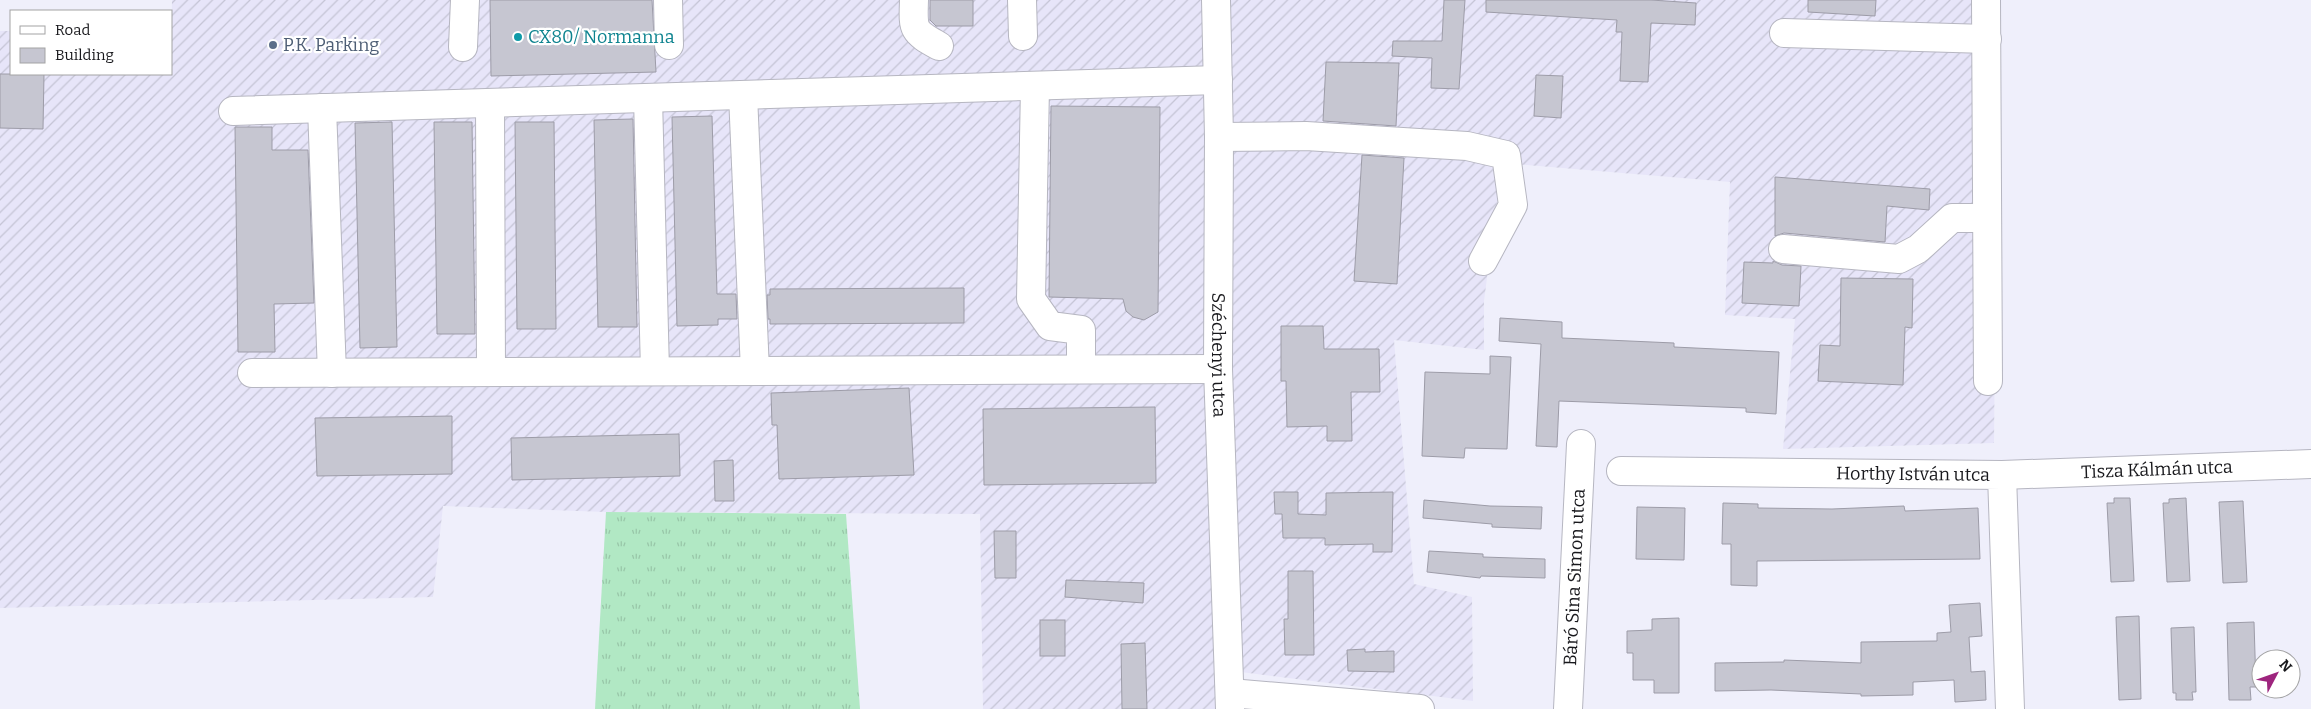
<svg xmlns="http://www.w3.org/2000/svg" width="2311" height="709" viewBox="0 0 2311 709" font-family="Bitter,serif">
<style>
.industrial{fill:url(#industrial-furrows)}
.grass{fill:url(#grass-tufts)}
.building{fill:#c6c6d1;stroke:#9d9ca8}
.lines{fill:none;stroke-linecap:round;stroke-linejoin:round}
.minor-casing{stroke:#b6b6c1;stroke-width:30}
.minor{stroke:#fff;stroke-width:28}
.culture-dot{fill:#0f9aa8;stroke:#fff;stroke-width:2}
.service-dot{fill:#5c6f8a;stroke:#fff;stroke-width:2}
.labels{text-anchor:middle;dominant-baseline:central;stroke-width:4.5;stroke-linejoin:round;paint-order:stroke}
.culture-label{font-size:18px;fill:#0d838f;stroke:#fff;text-anchor:start}
.service-label{font-size:18px;fill:#4e5e75;stroke:#fff;text-anchor:start}
.street-label{font-size:18px;fill:#18181c;stroke:#fff}
</style>
<defs>
<pattern id="industrial-furrows" width="10" height="10" patternUnits="userSpaceOnUse" patternTransform="scale(1.25)"><rect width="10" height="10" fill="#e7e5f9"/><path d="M-1 1l2-2M0 10L10 0M9 11l2-2" fill="none" stroke="#c5c4d5"/></pattern>
<pattern id="grass-tufts" width="24" height="20" patternUnits="userSpaceOnUse" patternTransform="scale(1.25)"><rect width="24" height="20" fill="#b1e8c4"/><path d="M3 7l-1-3M5 7V3M7 7l1-3M15 17l-1-3M17 17v-4M19 17l1-3" fill="none" stroke="#98c6a8"/></pattern>
</defs>
<rect width="100%" height="100%" fill="#efeffb"/>
<path class="industrial" d="M172,0H1998L1994,443L1783,449L1795,319L1725,315L1730,182L1502,163L1484,301V350L1394,340L1414,584L1472,597L1473,701L1241,672V709H983L980,514L606,512L443,506L433,597L0,608V31H11V74H171Z"/>
<path class="grass" d="M606,512L846,514L860,709H595Z"/>
<g class="building">
<path d="M490,0H652L656,72L491,76Z"/>
<path d="M930,0H973V26H936L930,20Z"/>
<path d="M1444,0H1465L1459,89L1431,88L1432,58L1392,56L1393,41H1442Z"/>
<path d="M1486,0H1651L1696,3L1695,25L1651,23L1648,82L1620,81L1622,32H1616L1617,20L1486,12Z"/>
<path d="M1808,0H1876L1875,16L1808,12Z"/>
<path d="M1326,62L1399,63L1396,126L1323,121Z"/>
<path d="M0,74H44L43,129L0,128Z"/>
<path d="M1536,75L1563,76L1561,118L1534,116Z"/>
<path d="M1051,106L1160,107L1158,312L1144,320L1133,317L1126,311L1123,299L1049,297Z"/>
<path d="M712,116L717,294H736L737,319H718V325L677,326L672,117Z"/>
<path d="M633,119L637,327H598L594,120Z"/>
<path d="M392,122L397,347L360,348L355,123Z"/>
<path d="M434,122H472L475,334H437Z"/>
<path d="M515,122H554L556,329H517Z"/>
<path d="M235,127H272V150H308L314,303L274,304L275,352H238Z"/>
<path d="M1362,155L1404,158L1397,284L1354,281Z"/>
<path d="M1775,177L1930,189L1929,210L1887,206L1885,242L1784,233L1775,236Z"/>
<path d="M1773,261L1782,265L1801,266L1799,306L1742,303L1744,262L1773,263Z"/>
<path d="M1841,278L1913,279L1912,328L1905,327L1903,385L1818,381L1820,345L1840,346Z"/>
<path d="M964,288V323L770,324V319H768L767,295H770V289Z"/>
<path d="M1500,318L1562,322V338L1674,343V347L1779,352L1776,414L1746,412V408L1559,401L1557,447L1536,446L1541,344L1499,341Z"/>
<path d="M1281,326H1323L1324,349H1379L1380,392H1351L1352,441H1327V426L1287,427L1286,381H1281Z"/>
<path d="M1490,356L1511,357L1507,449L1465,448L1464,458L1422,456L1425,372L1490,374Z"/>
<path d="M909,388L914,475L779,479L777,425H772L771,393Z"/>
<path d="M1155,407L1156,483L984,485L983,409Z"/>
<path d="M452,416V474L317,476L315,418Z"/>
<path d="M679,434L680,476L512,480L511,438Z"/>
<path d="M733,460L734,501H715L714,461Z"/>
<path d="M1274,492H1298V514L1326,515V493L1393,492L1392,552H1373V544L1325,545V538H1283L1282,514H1275Z"/>
<path d="M2114,498H2130L2134,581L2111,582L2107,503H2114Z"/>
<path d="M2186,498L2190,581L2167,582L2163,503H2169V499Z"/>
<path d="M1424,500L1490,506L1542,507L1541,529L1492,527V524L1423,518Z"/>
<path d="M2243,501L2247,582L2223,583L2219,502Z"/>
<path d="M1723,503L1758,504V508L1832,509L1904,506L1905,511L1978,508L1980,559L1757,561V586L1731,585V544H1722Z"/>
<path d="M1637,507L1685,508L1684,560L1636,559Z"/>
<path d="M994,531H1016V578H995Z"/>
<path d="M1429,551L1483,554V557L1545,559V578L1481,576L1480,578L1427,572Z"/>
<path d="M1288,571H1313L1314,655H1285L1284,619H1288Z"/>
<path d="M1066,580L1144,583L1143,603L1065,597Z"/>
<path d="M1980,603L1982,636L1969,637L1971,672L1985,671L1986,700L1955,702L1954,680L1913,682V695L1861,696V694L1771,690L1715,691V663L1784,662V660L1861,663V642L1937,641V633L1951,632L1949,605Z"/>
<path d="M2139,616L2141,699L2119,700L2116,617Z"/>
<path d="M1679,618V693H1654V680H1633V653H1627V631L1652,630V619Z"/>
<rect x="1040" y="620" width="25" height="36"/>
<path d="M2254,622L2256,687H2250L2251,700H2229L2227,623Z"/>
<path d="M2194,627L2196,692H2192L2193,700H2176V693H2173L2171,628Z"/>
<path d="M1145,643L1147,709H1122L1121,644Z"/>
<path d="M1365,649V652L1394,651V672L1348,671L1347,650Z"/>
</g>
<g class="lines">
<g class="minor-casing">
<g id="minor">
<path d="M668,0L669,45"/>
<path d="M914,0C913,30 912,31 939,46"/>
<path d="M1022,0L1023,36"/>
<path id="s1" d="M1216,0L1219,137L1218,369L1230,709"/>
<path d="M1986,0L1988,381"/>
<path d="M1784,33L1987,39"/>
<path d="M463,47L465,0"/>
<path d="M1035,86L1031,299L1050,326L1081,330V369"/>
<path d="M743,95L755,371"/>
<path d="M648,98L655,371"/>
<path d="M490,103L491,372"/>
<path d="M322,108L332,373"/>
<path d="M233,111L1218,80"/>
<path d="M1219,137L1306,136L1467,146L1506,155L1513,205L1483,261"/>
<path d="M1783,249L1899,259L1918,249L1952,218H1987"/>
<path d="M252,373L1218,369"/>
<path id="s2" d="M1621,471L2002,475L2010,709"/>
<path id="s3" d="M2002,475L2311,464"/>
<path d="M1230,693L1420,709"/>
<path id="s4" d="M1568,709L1581,444"/>
</g>
</g>
<use href="#minor" class="minor"/>
</g>
<circle class="culture-dot" cx="518" cy="37" r="5"/>
<circle class="service-dot" cx="273" cy="45" r="5"/>
<g class="labels">
<g class="culture-label">
<text x="528" y="37">CX80/ Normanna</text>
</g>
<g class="service-label">
<text x="283" y="45">P.K. Parking</text>
</g>
<g class="street-label">
<text stroke="none"><textPath href="#s1" startOffset="355">Széchenyi utca</textPath></text>
<text stroke="none"><textPath href="#s3" startOffset="155">Tisza Kálmán utca</textPath></text>
<text stroke="none"><textPath href="#s2" startOffset="292">Horthy István utca</textPath></text>
<text stroke="none"><textPath href="#s4" startOffset="132">Báró Sina Simon utca</textPath></text>
</g>
</g>
<rect x="10" y="10" width="162" height="65" fill="#ffffff" stroke="#a3a3a4"/>
<rect x="20" y="26" width="25" height="8" fill="#ffffff" stroke="#a3a3a4"/>
<text x="55" y="35" font-size="15" fill="#18181c">Road</text>
<rect x="20" y="48" width="25" height="15" fill="#c6c6d1" stroke="#a3a3a4"/>
<text x="55" y="60" font-size="15" fill="#18181c">Building</text>
<g transform="translate(2276 674) rotate(49)"><circle r="24" fill="#ffffff" stroke="#a3a3a4"/>
<path d="M0-4L9 19L0 12L-9 19Z" fill="#9e257e"/>
<text y="-8" font-size="14" font-weight="bold" text-anchor="middle" fill="#18181c">N</text>
</g>
</svg>
